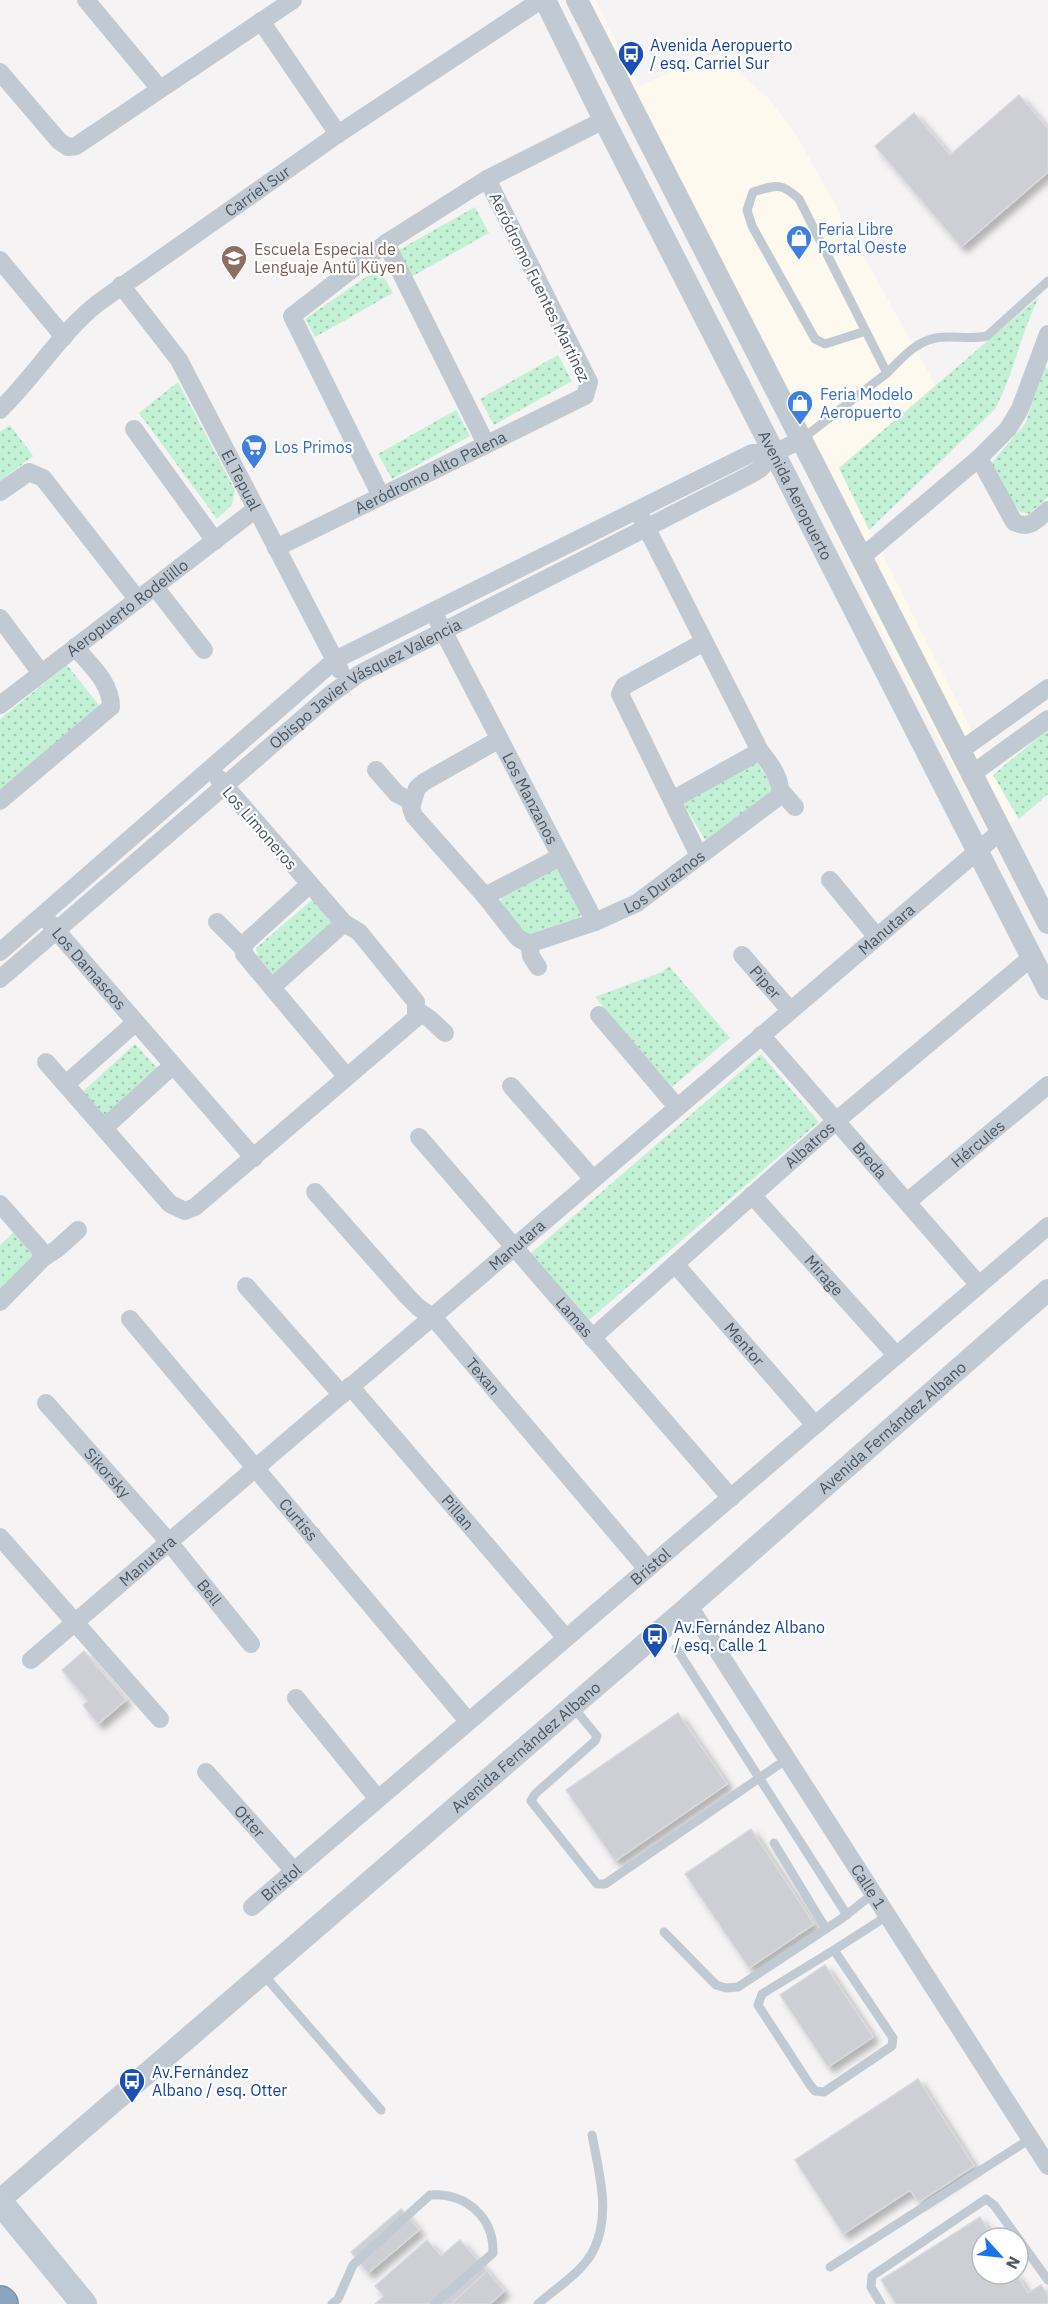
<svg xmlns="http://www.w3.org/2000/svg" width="1048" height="2304" viewBox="0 0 1048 2304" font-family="'IBM Plex Sans',sans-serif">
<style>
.commercial{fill:#fdf9ef}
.grass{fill:url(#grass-dots)}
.building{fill:#cdcfd5;stroke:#d7d9de;stroke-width:1.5;filter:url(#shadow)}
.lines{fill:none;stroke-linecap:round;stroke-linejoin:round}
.motorway-casing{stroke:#7690ad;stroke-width:36}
.service{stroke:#c1cad2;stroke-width:9}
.minor{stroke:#c1cad2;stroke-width:18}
.tertiary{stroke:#c1cad2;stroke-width:22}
.secondary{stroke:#c1cbd6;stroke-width:26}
.motorway{stroke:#8ba5c1;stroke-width:33}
.labels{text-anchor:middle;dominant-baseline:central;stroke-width:4.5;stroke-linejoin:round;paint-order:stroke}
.transit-label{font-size:16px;fill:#164399;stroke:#fff;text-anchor:start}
.street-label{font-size:16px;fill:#4a5661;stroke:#fff}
.shop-label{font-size:16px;fill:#366cbe;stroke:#fff;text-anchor:start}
.education-label{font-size:16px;fill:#785e54;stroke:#fff;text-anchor:start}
</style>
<defs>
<pattern id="grass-dots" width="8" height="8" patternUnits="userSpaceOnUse" patternTransform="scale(1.5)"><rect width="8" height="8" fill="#c3f1d5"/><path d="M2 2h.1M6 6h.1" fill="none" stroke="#a0c6b0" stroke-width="1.8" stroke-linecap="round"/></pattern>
<filter id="shadow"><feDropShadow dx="5.5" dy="5.5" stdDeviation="3" flood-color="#0004"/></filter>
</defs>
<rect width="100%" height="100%" fill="#f5f3f3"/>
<path class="commercial" d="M566,0H595L639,86L717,53L769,99L797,136L936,386L839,468L1016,819L991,837L888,644L763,385Z"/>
<g class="grass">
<path d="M475,207L489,233L411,277L397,251Z"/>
<path d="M379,268L393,293L315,337L305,319Z"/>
<path d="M1039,297C1021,333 1014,373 995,409L869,530L839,468Z"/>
<path d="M558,355L572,381L494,425L480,399Z"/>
<path d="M1045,366L1048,370V497L1029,514L1020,512L987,468L1025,424Z"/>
<path d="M178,382L235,490L232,505L217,519L139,413Z"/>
<path d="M456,410L470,436L392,479L378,454Z"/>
<path d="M10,425L33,456L0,481V432Z"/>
<path d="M67,665L102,709L0,792V719Z"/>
<path d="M1048,729V794L1019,819L993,775Z"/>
<path d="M756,761L770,781V793L706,841L681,800Z"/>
<path d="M550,868L566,872L583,911L577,923C529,940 532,948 501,905L502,892Z"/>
<path d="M313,899L333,922L274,975L258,957L256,948Z"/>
<path d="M669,966L730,1038L672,1087L595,997L662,972Z"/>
<path d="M135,1044L158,1069L103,1121L80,1094Z"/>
<path d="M761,1054L819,1122L588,1321L530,1254Z"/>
<path d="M15,1231L38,1256L0,1291V1245Z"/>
</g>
<g class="building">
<path d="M1019,95L1048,129V172L961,247L875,146L914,113L950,155Z"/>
<path d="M84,1651L126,1700L98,1724L83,1705L88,1701L62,1670Z"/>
<path d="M678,1713L727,1784L615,1861L566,1790Z"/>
<path d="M751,1829L814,1924L749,1968L685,1874Z"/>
<path d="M825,1965L873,2037L828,2067L780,1995Z"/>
<path d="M918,2079L974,2166L919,2202L910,2190L843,2234L795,2160Z"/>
<path d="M401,2209L419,2230L368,2273L351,2252Z"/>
<path d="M980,2217L993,2238H982V2274H1016L1028,2293L1041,2285L1048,2295V2304H896L881,2280Z"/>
<path d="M427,2240L441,2256L460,2240L487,2271L451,2304H375L384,2296L375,2286Z"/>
<path d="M487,2271L504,2291L490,2304H451Z"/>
</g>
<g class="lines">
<g class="motorway-casing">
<path id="motorway" d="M0,2303L1,2304"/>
</g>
<g class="service">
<path d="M887,373C900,360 916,341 936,338C953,335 970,340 987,336L1048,281"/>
<path d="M802,439L887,373L799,199C781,182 776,185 753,192L747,210L752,226L815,339L825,344L866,331"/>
<path d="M676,1648L847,1915"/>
<path d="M573,1707L597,1736L595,1741L535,1794L531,1801L597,1884H605L787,1759"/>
<path d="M774,1843L826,1929"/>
<path d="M664,1932L716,1985L726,1988L738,1987L841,1919L873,1894"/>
<path d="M834,1950L762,1994L758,2005L810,2085L815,2091L824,2092L892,2046L893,2038L834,1950L887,1916"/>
<path d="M262,1973L381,2110"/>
<path d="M830,2267L1030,2139"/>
<path d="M332,2304L338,2299L353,2265L430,2195C466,2193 494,2217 493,2253L435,2304"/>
<path d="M538,2304C556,2288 584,2271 594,2249C611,2214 599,2172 592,2135"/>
<path d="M881,2304L871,2287L872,2276L986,2199L994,2205L1048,2280"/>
</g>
<g class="minor">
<path d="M86,0L160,89"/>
<path d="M261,21L338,134"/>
<path d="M0,72L59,141L68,147L76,146L293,0"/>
<path d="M386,243L486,444"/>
<path d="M0,260L64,337"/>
<path id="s1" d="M121,285L179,360L340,670"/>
<path id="s2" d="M0,410C35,376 61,332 98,303L338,134L541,0"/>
<path d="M134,429L215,541"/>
<path d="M979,458L1014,522C1030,530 1036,520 1048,510"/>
<path d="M0,492L29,472L43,478L138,600"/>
<path d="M381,496L292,316L386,243L487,179L604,120"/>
<path id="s3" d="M276,548L585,396L589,382L487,179"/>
<path d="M862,557L979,458L1008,429L1020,409L1048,334"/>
<path d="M155,587L204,650"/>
<path d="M0,618L41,673"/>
<path id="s4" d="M438,621L595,922"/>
<path id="s5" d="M0,705L256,509"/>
<path d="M498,740L424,782L417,788L411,808L414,816L485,896L518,938L529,944"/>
<path d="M960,751L1048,688"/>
<path d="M376,770L397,794L411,801"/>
<path d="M972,774L1048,719"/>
<path d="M781,791L795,807"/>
<path d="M672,800L760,751"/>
<path d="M0,801L111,707C111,682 90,665 75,647"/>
<path d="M699,856L620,694L624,686L704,642"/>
<path d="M830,880L877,937"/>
<path d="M310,884L244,944V954L346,1076"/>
<path d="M485,896L560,857"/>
<path id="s6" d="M48,921L254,1158"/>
<path d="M217,922L243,948"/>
<path id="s7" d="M529,944L595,922L637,903L778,797C785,782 769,762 760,751L641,517"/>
<path d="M529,944L531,956L538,967"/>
<path d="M0,952L335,660L752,453H774"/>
<path id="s8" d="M742,955L790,1010"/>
<path id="s9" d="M0,979L331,694L359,674L750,475L760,469L774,453L801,440"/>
<path d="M272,987L344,923"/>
<path d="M418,1011L430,1019L445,1033"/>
<path d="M599,1015L677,1107"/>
<path id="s10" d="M761,1035L979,1285"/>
<path d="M46,1062L170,1204L185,1211L195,1207L416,1018V1002L359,932L344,923L218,778"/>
<path d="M66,1084L135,1023"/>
<path d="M511,1086L593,1179"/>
<path d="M104,1128L172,1066"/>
<path id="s11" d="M419,1137L731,1498"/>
<path id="s12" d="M315,1192L407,1296L419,1308L433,1317L647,1569"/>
<path id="s13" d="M752,1195L896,1355"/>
<path id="s14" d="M907,1202L1048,1085"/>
<path d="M0,1204L39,1248L43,1258L0,1302"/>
<path d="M43,1258L57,1249L78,1230"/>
<path id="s15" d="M675,1264L815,1425"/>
<path d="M246,1286L342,1395"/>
<path id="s16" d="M130,1319L468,1721"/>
<path id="s17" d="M592,1338L836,1121L1032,957"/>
<path id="s18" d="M350,1386L566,1638"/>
<path id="s19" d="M46,1403L169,1542L251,1644"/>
<path d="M0,1537L160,1719"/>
<path id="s20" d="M689,1606L1048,2166"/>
<path id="s21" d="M31,1660L1001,831"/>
<path d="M296,1698L378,1799"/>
<path id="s22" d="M206,1772L294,1871"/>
<path id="s23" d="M252,1907L1048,1226"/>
</g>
<g class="tertiary">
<path id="s24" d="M545,0L604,120L1048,989"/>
<path d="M577,0L1048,923"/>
<path id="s25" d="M0,2200L689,1606L1048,1290"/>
</g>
<path class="secondary" d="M0,2202L84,2304"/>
<use href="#motorway" class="motorway"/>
</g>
<defs>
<g id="bus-pin" transform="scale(1.35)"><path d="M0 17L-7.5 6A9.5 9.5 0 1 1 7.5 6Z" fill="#1a4fb4" stroke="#fff"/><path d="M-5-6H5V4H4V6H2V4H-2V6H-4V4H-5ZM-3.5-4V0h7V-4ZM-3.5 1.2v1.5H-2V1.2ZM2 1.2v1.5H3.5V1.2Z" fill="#fff"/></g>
<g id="shop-pin" transform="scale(1.35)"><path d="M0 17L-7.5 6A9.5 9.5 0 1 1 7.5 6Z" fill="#3f7fe0" stroke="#fff"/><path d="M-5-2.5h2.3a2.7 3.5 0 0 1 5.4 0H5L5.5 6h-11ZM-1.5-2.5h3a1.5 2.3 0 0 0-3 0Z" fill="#fff"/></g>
<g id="school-pin" transform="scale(1.35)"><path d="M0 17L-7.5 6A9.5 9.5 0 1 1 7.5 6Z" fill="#8d6e63" stroke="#fff"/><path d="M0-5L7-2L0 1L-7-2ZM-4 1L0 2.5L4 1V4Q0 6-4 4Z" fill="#fff"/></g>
<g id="supermarket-pin" transform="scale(1.35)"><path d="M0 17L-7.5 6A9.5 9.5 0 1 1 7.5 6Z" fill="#3f7fe0" stroke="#fff"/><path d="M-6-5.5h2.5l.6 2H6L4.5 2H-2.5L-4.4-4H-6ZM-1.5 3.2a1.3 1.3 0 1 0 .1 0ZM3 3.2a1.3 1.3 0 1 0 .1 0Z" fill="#fff"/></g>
</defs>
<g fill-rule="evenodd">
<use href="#bus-pin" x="631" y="54"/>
<use href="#shop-pin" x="799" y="238"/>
<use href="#school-pin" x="234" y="258"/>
<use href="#shop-pin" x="800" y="403"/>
<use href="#supermarket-pin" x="254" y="447"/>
<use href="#bus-pin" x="655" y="1636"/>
<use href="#bus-pin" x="132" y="2081"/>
</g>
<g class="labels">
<g class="transit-label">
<text x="650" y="45">Avenida Aeropuerto<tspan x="650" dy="18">/ esq. Carriel Sur</tspan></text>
<text x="674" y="1627">Av.Fernández Albano<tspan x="674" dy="18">/ esq. Calle 1</tspan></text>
<text x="152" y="2072">Av.Fernández<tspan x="152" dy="18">Albano / esq. Otter</tspan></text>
</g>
<g class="street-label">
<text stroke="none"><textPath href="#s2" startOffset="340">Carriel Sur</textPath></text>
<text transform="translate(540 287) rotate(64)">Aeródromo Fuentes Martínez</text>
<text stroke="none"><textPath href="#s3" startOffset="172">Aeródromo Alto Palena</textPath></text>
<text stroke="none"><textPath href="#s1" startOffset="230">El Tepual</textPath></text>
<text stroke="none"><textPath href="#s24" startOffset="555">Avenida Aeropuerto</textPath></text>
<text stroke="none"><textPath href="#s5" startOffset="160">Aeropuerto Rodelillo</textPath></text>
<text stroke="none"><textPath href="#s9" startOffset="471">Obispo Javier Vásquez Valencia</textPath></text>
<text stroke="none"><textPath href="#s4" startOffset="200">Los Manzanos</textPath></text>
<text transform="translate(260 828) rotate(49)">Los Limoneros</text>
<text stroke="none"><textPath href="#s7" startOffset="150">Los Duraznos</textPath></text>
<text stroke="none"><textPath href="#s21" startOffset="1125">Manutara</textPath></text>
<text stroke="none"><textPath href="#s6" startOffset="63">Los Damascos</textPath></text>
<text stroke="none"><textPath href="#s8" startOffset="36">Piper</textPath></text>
<text stroke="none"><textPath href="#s14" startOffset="92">Hércules</textPath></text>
<text stroke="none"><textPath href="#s17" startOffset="291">Albatros</textPath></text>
<text stroke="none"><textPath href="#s10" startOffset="166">Breda</textPath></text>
<text stroke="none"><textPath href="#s21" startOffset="639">Manutara</textPath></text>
<text stroke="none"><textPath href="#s13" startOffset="108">Mirage</textPath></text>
<text stroke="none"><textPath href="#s11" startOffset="238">Lamas</textPath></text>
<text stroke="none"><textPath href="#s15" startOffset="106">Mentor</textPath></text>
<text stroke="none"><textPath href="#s12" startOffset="250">Texan</textPath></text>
<text stroke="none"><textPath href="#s25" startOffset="1180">Avenida Fernández Albano</textPath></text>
<text stroke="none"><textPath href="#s19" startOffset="93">Sikorsky</textPath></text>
<text stroke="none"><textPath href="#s18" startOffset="166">Pillan</textPath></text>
<text stroke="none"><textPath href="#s16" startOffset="262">Curtiss</textPath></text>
<text stroke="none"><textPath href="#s21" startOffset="153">Manutara</textPath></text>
<text stroke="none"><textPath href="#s23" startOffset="524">Bristol</textPath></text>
<text stroke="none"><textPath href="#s19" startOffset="250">Bell</textPath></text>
<text stroke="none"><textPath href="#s25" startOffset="694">Avenida Fernández Albano</textPath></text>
<text stroke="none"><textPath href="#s22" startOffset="66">Otter</textPath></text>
<text stroke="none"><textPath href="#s23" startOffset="38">Bristol</textPath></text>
<text stroke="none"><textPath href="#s20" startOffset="333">Calle 1</textPath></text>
</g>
<g class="shop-label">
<text x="818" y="229">Feria Libre<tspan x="818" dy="18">Portal Oeste</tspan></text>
<text x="820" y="394">Feria Modelo<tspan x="820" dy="18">Aeropuerto</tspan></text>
<text x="274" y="447">Los Primos</text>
</g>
<g class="education-label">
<text x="254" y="249">Escuela Especial de<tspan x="254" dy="18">Lenguaje Antü Küyen</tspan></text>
</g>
</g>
<g transform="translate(1000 2256) rotate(117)"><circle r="28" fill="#ffffff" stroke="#b7bbc0" stroke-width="1.5"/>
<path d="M0-4.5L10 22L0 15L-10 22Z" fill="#1a73e8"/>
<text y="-9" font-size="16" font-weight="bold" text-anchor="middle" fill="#4a5661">N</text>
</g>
</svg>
